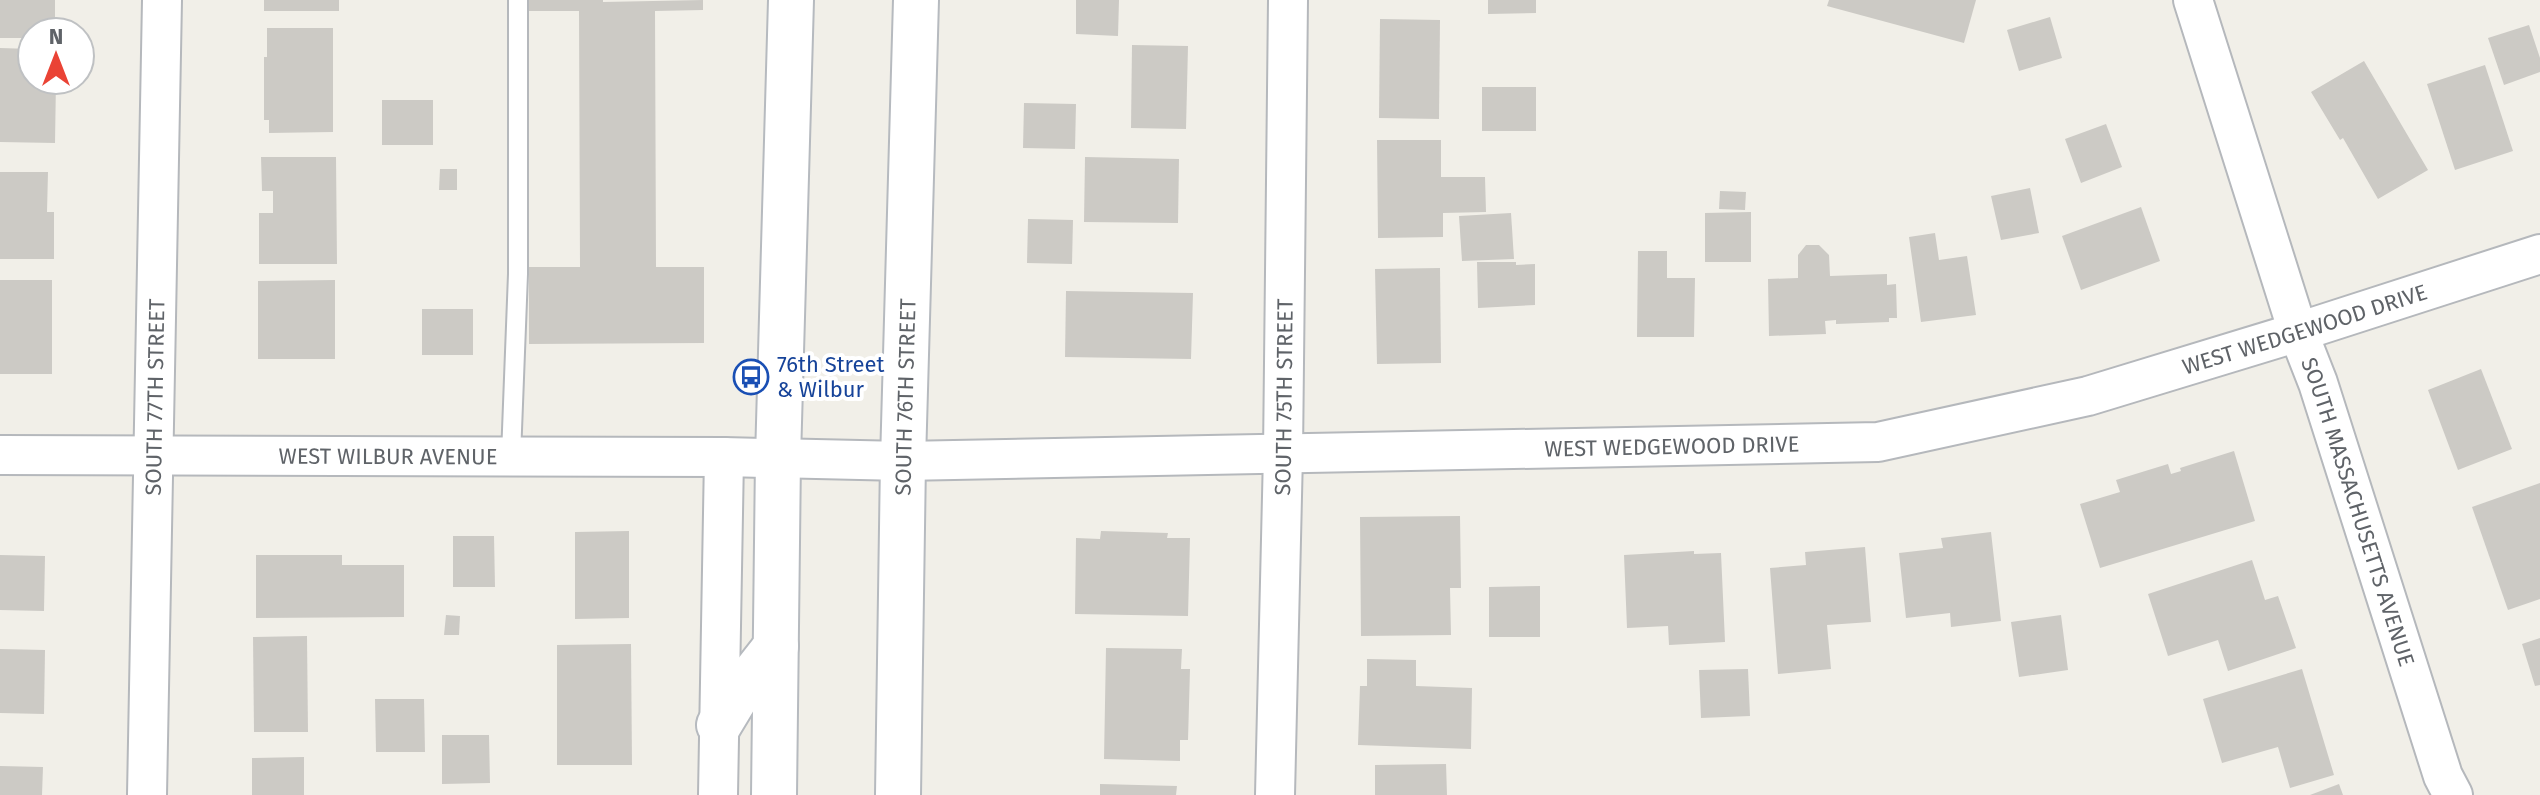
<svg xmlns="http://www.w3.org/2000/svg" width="2540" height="795" viewBox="0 0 2540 795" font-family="'Fira Sans',sans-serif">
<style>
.building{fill:#cccac5}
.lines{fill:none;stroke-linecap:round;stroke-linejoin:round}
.service-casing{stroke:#b5b8bc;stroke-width:22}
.minor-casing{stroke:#b5b8bc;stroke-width:42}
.secondary-casing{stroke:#b6babf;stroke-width:48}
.service{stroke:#fff;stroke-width:18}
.minor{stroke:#fff;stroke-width:38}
.secondary{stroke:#fff;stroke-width:44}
.labels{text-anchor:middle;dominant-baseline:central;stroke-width:8;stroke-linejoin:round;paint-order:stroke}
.street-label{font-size:22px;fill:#5f6368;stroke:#fff}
.transit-label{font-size:22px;fill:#164399;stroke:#fff;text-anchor:start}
</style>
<rect width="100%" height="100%" fill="#f1efe8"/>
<g class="building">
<path d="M0,0H55V32H32V38H0Z"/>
<rect x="264" y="0" width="75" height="11"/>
<path d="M528,0H603V2L703,0V10L655,11L656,267H704V343L529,344V267H580L579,11H528Z"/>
<path d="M1076,0H1119L1118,36L1076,34Z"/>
<path d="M1488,0H1536V13L1488,14Z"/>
<path d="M1829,0H1976L1964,43L1827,6Z"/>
<path d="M2050,17L2062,58L2019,71L2007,30Z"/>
<path d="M1380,19L1440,20L1439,119L1379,118Z"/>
<path d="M2529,25L2540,58V72L2504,85L2488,38Z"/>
<path d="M267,28H333V132L269,133V120H264V57H267Z"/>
<path d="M1132,45L1188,46L1186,129L1131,128Z"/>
<path d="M0,48L32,49V80H56L55,143L0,142Z"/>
<path d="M2364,61L2428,170L2378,199L2343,138L2340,140L2311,92Z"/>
<path d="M2485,65L2513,151L2455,170L2427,84Z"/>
<rect x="1482" y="87" width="54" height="44"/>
<rect x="382" y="100" width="51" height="45"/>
<path d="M1024,103L1076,104L1075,149L1023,148Z"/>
<path d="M2106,124L2122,167L2081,183L2065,139Z"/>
<path d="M1377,140H1441V177H1485L1486,212L1443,213V237L1378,238Z"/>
<path d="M261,157H336L337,264H259V213H273V191H262Z"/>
<path d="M1085,157L1179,159L1178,223L1084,222Z"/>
<path d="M440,169H457V190H439Z"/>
<path d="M0,172H48L47,212H54V259H0Z"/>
<path d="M2030,188L2039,233L2001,240L1991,196Z"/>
<path d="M1720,191L1746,192L1745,210L1719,209Z"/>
<path d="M2141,207L2160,261L2081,290L2062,236Z"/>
<path d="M1751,212V262H1705V213Z"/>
<path d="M1511,213L1514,259L1462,261L1459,216Z"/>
<path d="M1028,219L1073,220L1072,264L1027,263Z"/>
<path d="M1935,233L1939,260L1967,256L1976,315L1921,322L1909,237Z"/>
<path d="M1806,245H1819L1829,255L1830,276L1887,274V285L1896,284L1897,318H1889V322L1836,324V320L1825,321L1826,334L1769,336L1768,279L1798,278V255Z"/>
<path d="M1638,251H1667V278H1695L1694,337H1637Z"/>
<path d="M1477,262H1516V265L1535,264V305L1478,308Z"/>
<path d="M1440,268L1441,363L1377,364L1375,269Z"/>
<rect x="0" y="280" width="52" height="94"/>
<path d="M335,280V359H258V281Z"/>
<path d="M1066,291L1193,293L1191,359L1065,357Z"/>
<rect x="422" y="309" width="51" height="46"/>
<path d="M2481,369L2512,449L2458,470L2428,390Z"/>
<path d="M2234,451L2255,521L2100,568L2080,504L2120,492L2116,480L2168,464L2171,474L2181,471L2180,468Z"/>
<path d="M2540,483V599L2508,610L2472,507Z"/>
<path d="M1460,516L1461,588H1450L1451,635L1361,636L1360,517Z"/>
<path d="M629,531V618L575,619V532Z"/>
<path d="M1101,531L1168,533L1167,538H1190L1188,616L1075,614L1076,538L1100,539Z"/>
<path d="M1991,532L2001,621L1951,627L1950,613L1906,618L1899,553L1943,548L1941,538Z"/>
<path d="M453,536H494L495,587H453Z"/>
<path d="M1865,547L1871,622L1827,625L1831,669L1778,674L1770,568L1806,565L1805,552Z"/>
<path d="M1694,551V554L1721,553L1725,642L1669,645L1668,626L1627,628L1624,555Z"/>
<path d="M0,555L45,556L44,611L0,610Z"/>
<path d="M256,555H342V565H404V617L256,618Z"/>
<path d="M2252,560L2265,600L2278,596L2296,648L2228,671L2218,640L2168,656L2148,594Z"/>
<path d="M1540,586V637H1489V587Z"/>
<path d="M446,615L460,616L459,635H444Z"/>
<path d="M2061,615L2068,670L2019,677L2011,622Z"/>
<path d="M307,636L308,732H254L253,637Z"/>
<path d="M2540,638V685L2535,686L2522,644Z"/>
<path d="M631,644L632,765H557V645Z"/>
<path d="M1106,648L1182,649L1181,669H1190L1188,740H1180V761L1104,759Z"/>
<path d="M0,649L45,650L44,714L0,713Z"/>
<path d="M1367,659L1416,660V686L1472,688L1471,749L1358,745L1360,686H1367Z"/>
<path d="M1748,669L1750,716L1701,718L1699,670Z"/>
<path d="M2302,669L2334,775L2290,788L2278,747L2222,763L2203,699Z"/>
<path d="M375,699H424L425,752H376Z"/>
<path d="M442,735H489L490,783L442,784Z"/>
<path d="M304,757V795H252V758Z"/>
<path d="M1446,764L1447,795H1375V765Z"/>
<path d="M0,766L43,767L42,795H0Z"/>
<path d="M1100,784L1177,786L1176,795H1100Z"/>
<path d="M2339,784L2343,795H2310Z"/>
</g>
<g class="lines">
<g class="service-casing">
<path id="service" d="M511,456L518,274V0"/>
</g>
<g class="minor-casing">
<g id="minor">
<path id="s1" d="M2193,0L2298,332L2318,383L2443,776L2453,795"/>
<path id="s2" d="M0,455L724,457L903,461L1878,442L2088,396L2298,332L2540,254"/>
<path id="s3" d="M147,795L162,0"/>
<path d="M718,795L724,457"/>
<path id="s4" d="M1275,795L1283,454L1288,0"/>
</g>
</g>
<g class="secondary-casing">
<g id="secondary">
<path d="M719,725L736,697L776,646"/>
<path d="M774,795L778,458L791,0"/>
<path id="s5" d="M898,795L903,461L916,0"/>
</g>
</g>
<use href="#service" class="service"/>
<use href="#minor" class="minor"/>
<use href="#secondary" class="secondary"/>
</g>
<defs>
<g id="bus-ring" transform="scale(1.8)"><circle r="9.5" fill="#fff" stroke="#1a4fb4" stroke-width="1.5"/><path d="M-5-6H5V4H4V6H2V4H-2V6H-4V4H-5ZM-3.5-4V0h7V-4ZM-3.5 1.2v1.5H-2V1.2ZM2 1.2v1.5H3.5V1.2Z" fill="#1a4fb4"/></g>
</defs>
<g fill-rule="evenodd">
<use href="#bus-ring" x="751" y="377"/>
</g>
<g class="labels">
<g class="street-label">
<text stroke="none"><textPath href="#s2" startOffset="2320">WEST WEDGEWOOD DRIVE</textPath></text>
<text stroke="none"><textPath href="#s3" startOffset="398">SOUTH 77TH STREET</textPath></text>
<text stroke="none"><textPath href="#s5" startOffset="398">SOUTH 76TH STREET</textPath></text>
<text stroke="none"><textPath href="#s4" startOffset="398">SOUTH 75TH STREET</textPath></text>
<text stroke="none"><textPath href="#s2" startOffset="1672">WEST WEDGEWOOD DRIVE</textPath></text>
<text stroke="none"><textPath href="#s2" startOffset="388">WEST WILBUR AVENUE</textPath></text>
<text stroke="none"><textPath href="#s1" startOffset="538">SOUTH MASSACHUSETTS AVENUE</textPath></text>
</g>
<g class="transit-label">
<text x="777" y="364">76th Street<tspan x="777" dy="25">&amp; Wilbur</tspan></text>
</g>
</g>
<g transform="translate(56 56)"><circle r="38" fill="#ffffff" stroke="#bfc1c3" stroke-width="2"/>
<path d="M0-6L14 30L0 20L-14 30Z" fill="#ea4335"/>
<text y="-12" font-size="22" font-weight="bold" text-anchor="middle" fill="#5f6368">N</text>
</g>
</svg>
